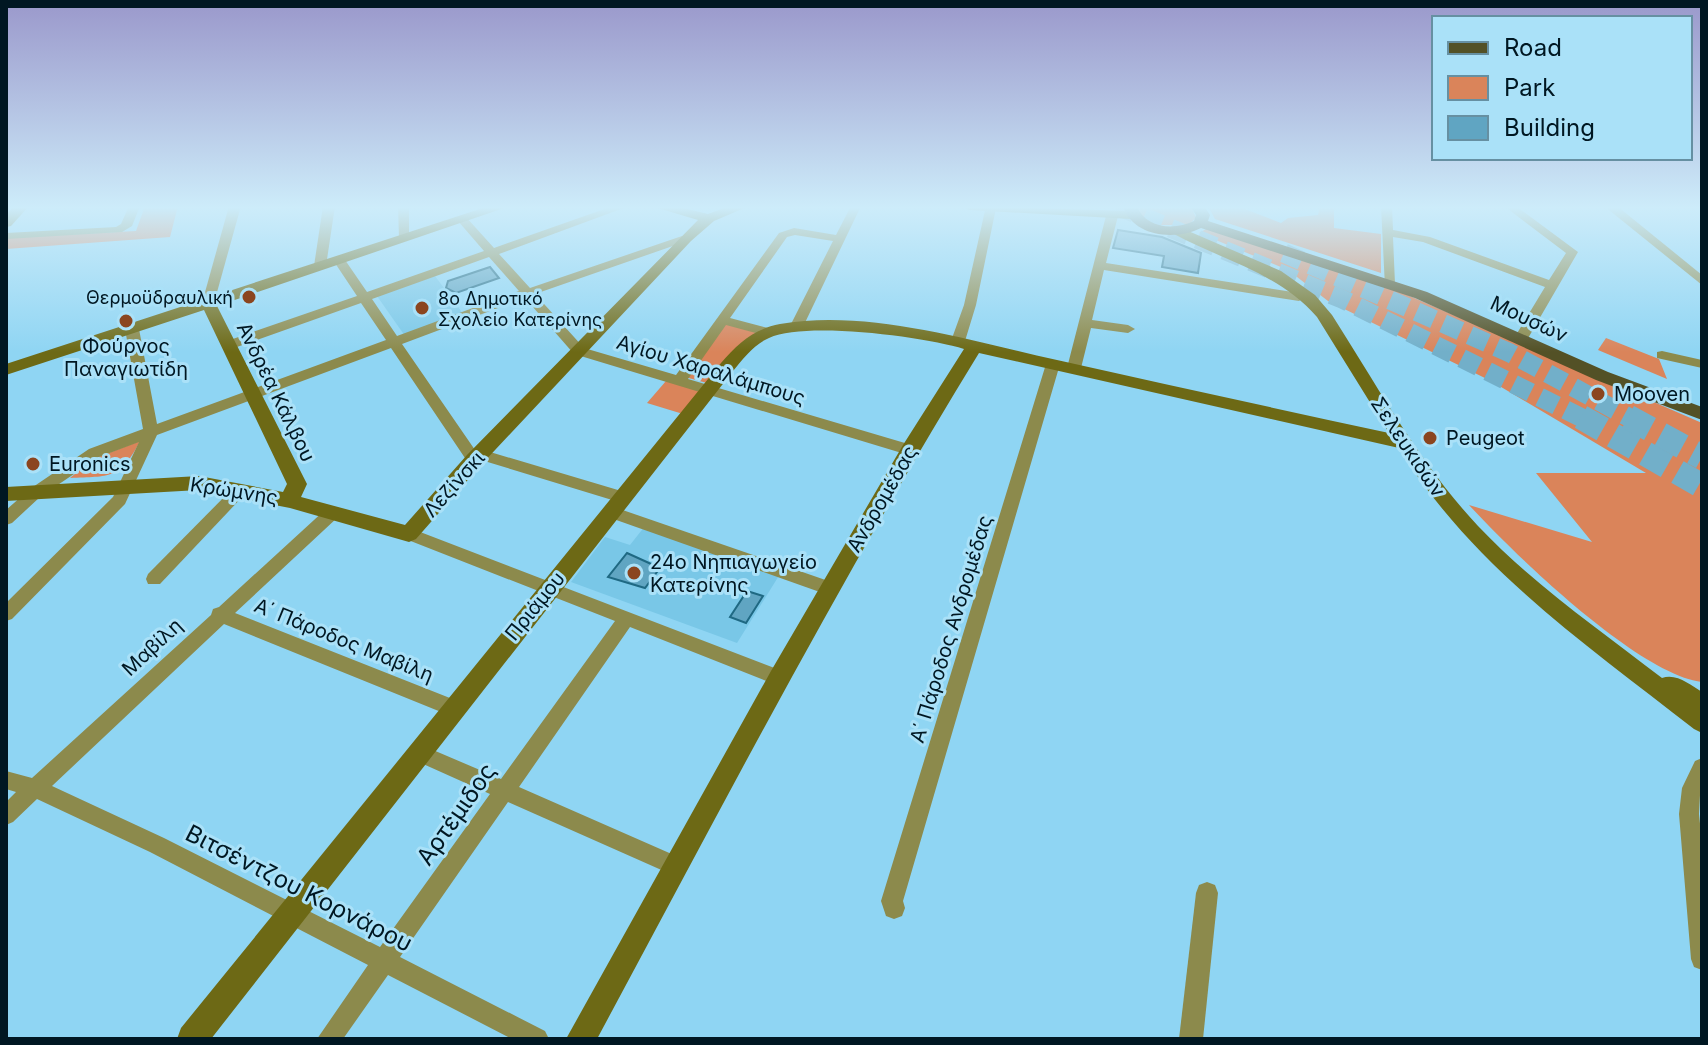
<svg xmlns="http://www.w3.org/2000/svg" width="1708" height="1045" viewBox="0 0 1708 1045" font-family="Inter,sans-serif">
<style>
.built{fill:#79c7e7}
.green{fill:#da845a}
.building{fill:#60a5c2;stroke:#1f6983;stroke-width:2}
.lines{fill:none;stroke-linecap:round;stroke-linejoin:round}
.highway-tunnel-far1{stroke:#72afc9;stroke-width:19;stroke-dasharray:19 10;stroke-linecap:butt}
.highway-tunnel{stroke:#72afc9;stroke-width:25;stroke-dasharray:25 12;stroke-linecap:butt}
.street{fill:#8c8a4c;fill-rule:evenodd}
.secondary{fill:#6d6915;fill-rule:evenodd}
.primary{fill:#535126;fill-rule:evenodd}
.poi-dot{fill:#8b451f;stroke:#aae1f8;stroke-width:3}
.labels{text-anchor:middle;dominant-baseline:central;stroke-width:6;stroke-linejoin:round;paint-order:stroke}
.far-poi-label{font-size:18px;fill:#001722;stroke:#aae1f8;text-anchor:end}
.street-label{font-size:20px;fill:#001722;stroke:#aae1f8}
.poi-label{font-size:20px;fill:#001722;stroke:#aae1f8;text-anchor:start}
.near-street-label{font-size:24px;fill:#001722;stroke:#aae1f8}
</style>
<rect width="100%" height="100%" fill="#8fd5f3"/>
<g class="built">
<path d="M435,276L464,315L405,336L377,296Z"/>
<path d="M645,526L780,574L737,643L571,582L605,537L630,545Z"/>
</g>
<g class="green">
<path d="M145,206H178L170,237L6,249V238L136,231Z"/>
<path d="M1137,206H1191L1196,218L1188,225H1158L1144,220Z"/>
<path d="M1208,206H1237L1281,223L1288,218L1318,215L1320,206H1334V228L1381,234V273L1215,219Z"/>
<path d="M1208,228L1380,283L1702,423V682C1638,674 1514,554 1469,505L1592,542L1536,473H1646L1491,381L1328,301L1288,270L1199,233Z"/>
<path d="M724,324L759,331L707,383L685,377Z"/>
<path d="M1606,338L1659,359L1667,379L1598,350Z"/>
<path d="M666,381L701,391L683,414L647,403Z"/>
<path d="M140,441C120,480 110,476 70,478L93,459Z"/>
</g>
<g class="building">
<path d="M1118,230L1162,237L1201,253L1198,273L1162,267L1164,256L1113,248Z"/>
<path d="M490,267L499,278L456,293L446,288L448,281Z"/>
<path d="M627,553L660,568L645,588L608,577Z"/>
<path d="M747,591L763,596L746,623L730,617Z"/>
</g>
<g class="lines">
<g class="highway-tunnel-far1">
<path d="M1117,206L1342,299L1584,419"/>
<path d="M1284,253L1510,353L1632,419"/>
</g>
<g class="highway-tunnel">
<path d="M1581,417L1702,486"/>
<path d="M1628,417L1702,457"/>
</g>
<g class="street">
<path d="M129,206H140L132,226L122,232L6,239V233L116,227L121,224Z"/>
<path d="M229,206H241L214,303L208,307L202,303Z"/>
<path d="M323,206H335L326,266L320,270L314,266Z"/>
<path d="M398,206H409V240L399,238Z"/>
<path d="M613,206H629L499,254L530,288L682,236H690V240L535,294L584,348L676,375L779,233L794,228L836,235L851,206H861L801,331H791L789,328L833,241L795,235L787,237L730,318L772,329V335L767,336L726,325L688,379L915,446L917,450L915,454H905L574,354L525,298L402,344L475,450L480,449L628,493L630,497L628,501L622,503L481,460L479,464H469L391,348L157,435L125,504L12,619L6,621V603L113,497L139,442L99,457L40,497L12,523L6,525V510L30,489L89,449L143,429L125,329L127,326L132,325L139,329L157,424L386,340L361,303L234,348H224L222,345L224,342L357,296L333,260L335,257H343L367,292L484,251L458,221V217H466L494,248ZM489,257L519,291L397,336L372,299Z"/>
<path d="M986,206L996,208L976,305L965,341L958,345L951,341L964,305Z"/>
<path d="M1381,206H1392L1393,230L1430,237L1549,280L1566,253L1504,206H1516L1578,252L1527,340L1520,344L1513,340L1545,287L1423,242L1393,237L1395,284L1393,287H1385Z"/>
<path d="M1604,206H1617L1702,275V285Z"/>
<path d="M1112,213L1118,216L1106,263L1299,293L1305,297L1299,301L1104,270L1092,320L1128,325L1135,329L1128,333L1091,328L1081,368L1079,371H1069L1067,368L1106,216Z"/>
<path d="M1662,351L1702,360V368L1657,358V352Z"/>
<path d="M1053,360L1060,364L903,901L905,908L902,916L894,919L886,916L881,901L1046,364Z"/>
<path d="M240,484L248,490L245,494L160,584H148L146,579L148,574L235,486Z"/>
<path d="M611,506L837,584L840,589L837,594L831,596L605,516L603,512L605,508Z"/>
<path d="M332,507L338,509L340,513L338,517L235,613L460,702L462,708L460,714L453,716L446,714L224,624L52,786L164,838L380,947L490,794L412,759L409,753L412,747L419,744L501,779L615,621L403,538L401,534L403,530H415L785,672L788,678L785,684L779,686L630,627L519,787L683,859L686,866L683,873L675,876L508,802L400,957L545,1031L549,1039H512L388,975L343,1039H317L368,965L150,852L37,799L13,822L6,825V802L16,792L6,789V771L32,778L211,615L213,609L219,607L326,509Z"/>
<path d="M1702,758L1699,814L1702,843V970L1694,967L1691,959L1679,814L1682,788L1695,761Z"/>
<path d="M1207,882L1215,885L1218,893L1203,1039H1179L1196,893L1199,885Z"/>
</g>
<g class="secondary">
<path d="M14,206H29L11,226L6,227V215Z"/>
<path d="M489,206H510L217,306L307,484L301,497L405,525L467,455L698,220L651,206H675L708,214L729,206H749L714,221L691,241L481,465L416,539L409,542L290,508L199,490L6,501V487L199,476L283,492L287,484L204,310L6,375V364Z"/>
<path d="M962,206L1131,211L1138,215L1131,219L969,210Z"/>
<path d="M1179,227L1281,271L1315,295L1332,315C1378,387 1420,464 1478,526C1533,584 1600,630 1662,678C1677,673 1690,685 1702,692V733L1694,729C1587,645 1471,566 1399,448L979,353C842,576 721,808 597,1039H566L771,671L903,445L964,349C925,337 806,321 769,338C754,344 743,359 733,371L211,1039H177L181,1028L721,363C738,343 754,329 780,324C869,309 970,341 1057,360C1168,385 1278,409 1389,433L1317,317C1279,273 1224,261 1174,234V228Z"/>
</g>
<path class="primary" d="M1123,206H1137C1145,228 1174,231 1194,221L1196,215L1190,206H1204L1210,215L1208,221L1427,292L1608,372L1702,407V420L1596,380L1415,298L1201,228C1175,241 1133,237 1123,206Z"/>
</g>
<linearGradient id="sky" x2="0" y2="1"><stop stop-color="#9a98cb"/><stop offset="0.59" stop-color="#cdecfa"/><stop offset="1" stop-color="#cdecfa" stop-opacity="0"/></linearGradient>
<rect width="1708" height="352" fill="url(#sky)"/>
<g class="poi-dot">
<circle cx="249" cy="297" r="8"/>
<circle cx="422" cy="308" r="8"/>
<circle cx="126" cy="321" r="8"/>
<circle cx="1598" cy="394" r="8"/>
<circle cx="1430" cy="438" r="8"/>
<circle cx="33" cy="464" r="8"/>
<circle cx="634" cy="573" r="8"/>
</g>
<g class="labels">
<g class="far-poi-label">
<text x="233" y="297">Θερμοϋδραυλική</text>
<text x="438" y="298" text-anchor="start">8ο Δημοτικό<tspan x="438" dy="21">Σχολείο Κατερίνης</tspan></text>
</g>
<g class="street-label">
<text transform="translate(1529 319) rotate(25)">Μουσών</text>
<text transform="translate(711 370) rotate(17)">Αγίου Χαραλάμπους</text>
<text transform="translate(276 392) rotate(64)">Ανδρέα Κάλβου</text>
<text transform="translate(1408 447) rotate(56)">Σελευκιδών</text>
<text transform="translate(454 484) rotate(-48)">Λεζίνσκι</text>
<text transform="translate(234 491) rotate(9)">Κρώμνης</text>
<text transform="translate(882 499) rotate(-60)">Ανδρομέδας</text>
<text transform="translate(535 606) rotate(-51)">Πριάμου</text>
<text transform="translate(951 629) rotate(-73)">Α΄ Πάροδος Ανδρομέδας</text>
<text transform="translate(344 640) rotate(22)">Α΄ Πάροδος Μαβίλη</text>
<text transform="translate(152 647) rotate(-43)">Μαβίλη</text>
</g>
<g class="poi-label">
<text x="126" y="346" text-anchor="middle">Φούρνος<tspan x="126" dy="23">Παναγιωτίδη</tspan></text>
<text x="1614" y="394">Mooven</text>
<text x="1446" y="438">Peugeot</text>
<text x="49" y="464">Euronics</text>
<text x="650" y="562">24ο Νηπιαγωγείο<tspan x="650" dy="23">Κατερίνης</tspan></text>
</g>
<g class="near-street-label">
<text transform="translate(456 814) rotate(-55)">Αρτέμιδος</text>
<text transform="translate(299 888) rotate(27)">Βιτσέντζου Κορνάρου</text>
</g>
</g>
<rect width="1708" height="1045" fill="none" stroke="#001722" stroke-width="16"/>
<rect x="1432" y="16" width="260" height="144" fill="#aae1f8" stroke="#6690a2" stroke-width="2"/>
<rect x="1448" y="42" width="40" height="12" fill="#535126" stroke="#6690a2" stroke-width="2"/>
<text x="1504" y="56" font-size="24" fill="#001722">Road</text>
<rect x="1448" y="76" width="40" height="24" fill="#da845a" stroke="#6690a2" stroke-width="2"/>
<text x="1504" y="96" font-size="24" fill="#001722">Park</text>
<rect x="1448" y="116" width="40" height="24" fill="#60a5c2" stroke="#6690a2" stroke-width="2"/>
<text x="1504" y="136" font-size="24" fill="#001722">Building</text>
</svg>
